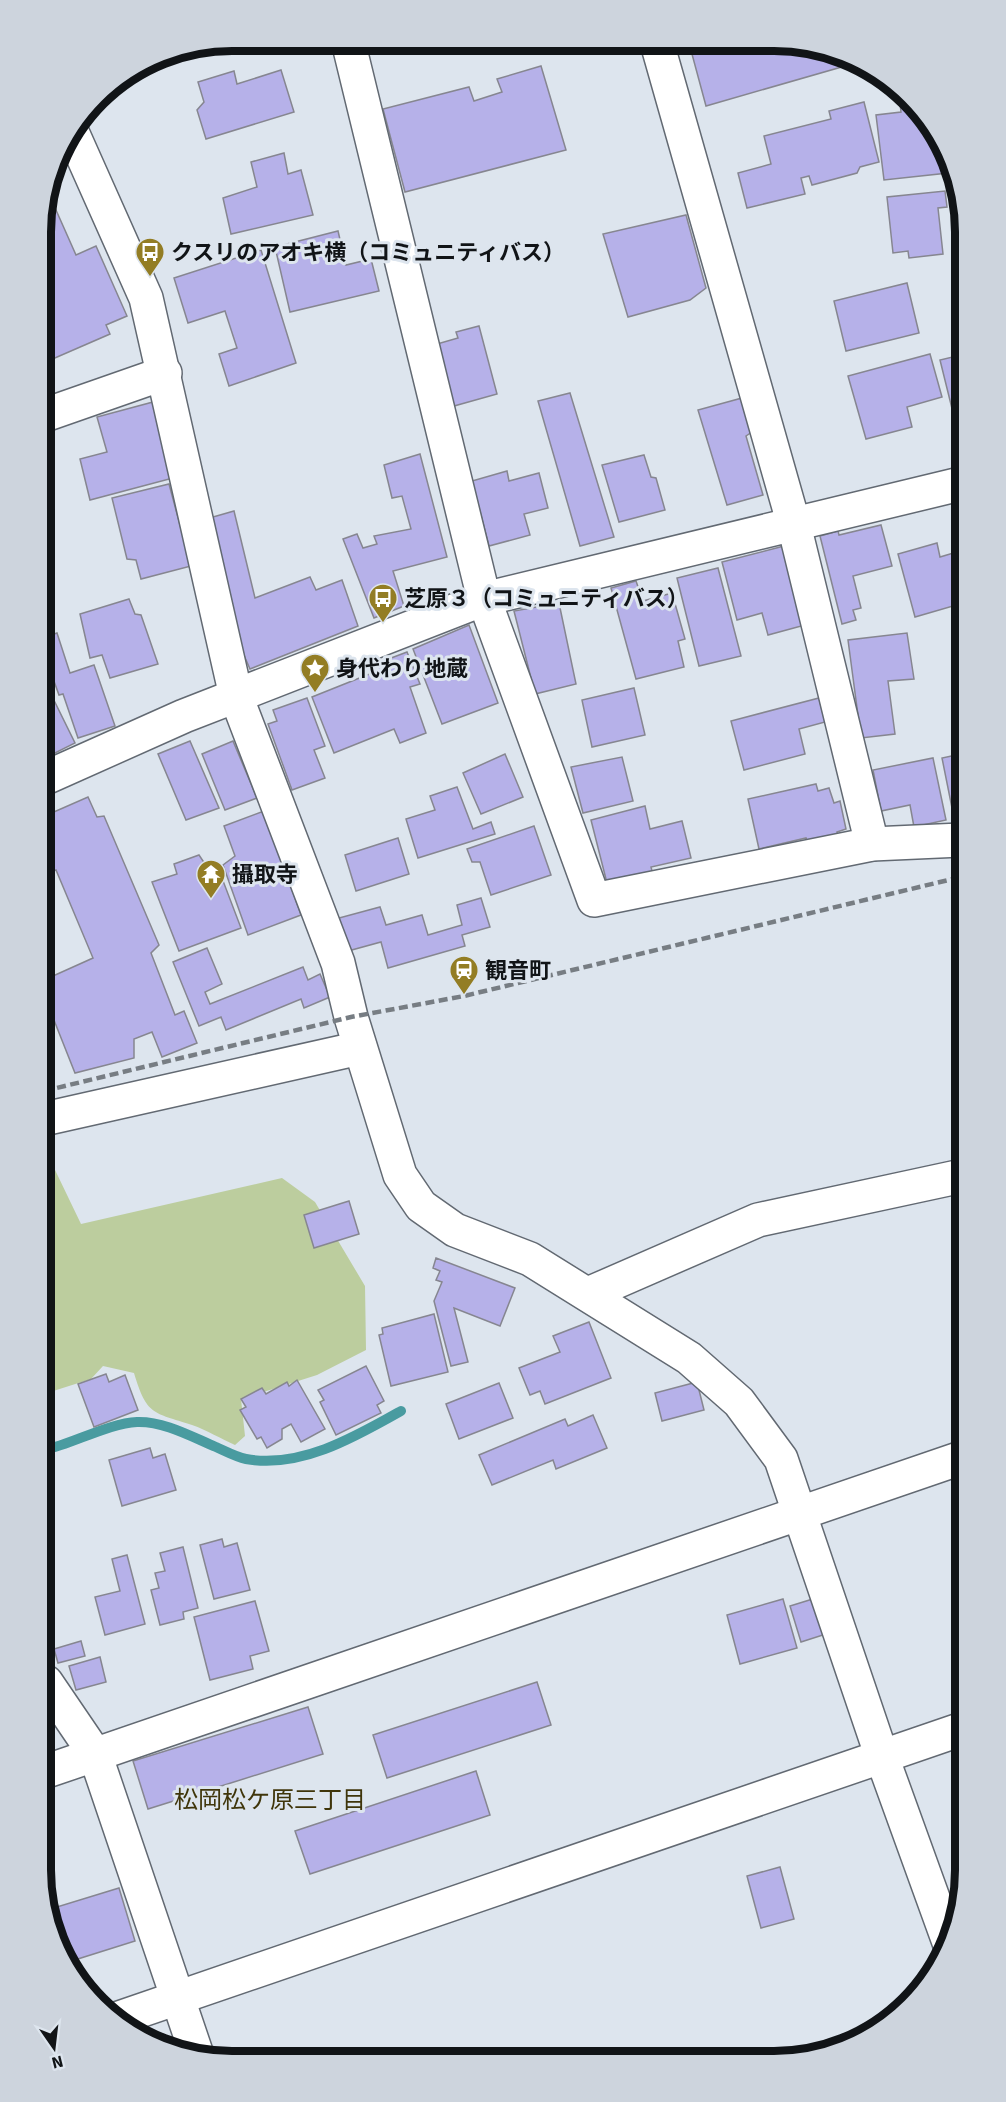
<svg xmlns="http://www.w3.org/2000/svg" width="1006" height="2102" viewBox="0 0 1006 2102" font-family="Signika,'Noto Sans JP',sans-serif">
<style>
.green{fill:#bccd9e}
.lines{fill:none;stroke-linecap:round;stroke-linejoin:round}
.stream{stroke:#499ba0;stroke-width:10}
.building{fill:#b6b1e9;stroke:#868690;stroke-width:1.5}
.minor-casing{stroke:#626972;stroke-width:36}
.minor{stroke:#fff;stroke-width:33}
.rail{stroke:#777d83;stroke-width:4.5;stroke-dasharray:9 4.5;stroke-linecap:butt}
.labels{text-anchor:middle;dominant-baseline:central;stroke-width:6;stroke-linejoin:round;paint-order:stroke}
.poi-label{font-size:22px;font-weight:bold;fill:#111417;stroke:#dde5ee;text-anchor:start}
.neighbourhood-label{font-size:24px;fill:#3f350a;stroke:#dde5ee}
.rim{fill:none;stroke:#111417;stroke-width:8}
</style>
<rect width="100%" height="100%" fill="#dde5ee"/>
<path class="green" d="M44,1147L81,1224L282,1178L315,1202L365,1286L366,1350L317,1375L241,1399L245,1436L235,1445C221,1439 207,1430 192,1425C153,1412 147,1416 134,1373L103,1366L91,1379L47,1393Z"/>
<g class="lines">
<path class="stream" d="M45,1450C74,1443 110,1423 137,1422C164,1421 192,1437 216,1447C225,1451 236,1457 246,1459C300,1469 355,1437 401,1411"/>
</g>
<g class="building">
<path d="M545,42L589,43L548,54Z"/>
<path d="M689,43L811,44L852,64L706,106Z"/>
<path d="M193,48L194,51L161,66L157,56Z"/>
<path d="M145,64L147,68L122,78Z"/>
<path d="M541,66L566,150L405,192L383,109L469,87L474,101L502,92L497,79Z"/>
<path d="M281,70L294,112L206,139L197,110L204,102L198,82L234,71L237,84Z"/>
<path d="M898,87L933,126L946,153L948,173L884,180L876,115L901,112Z"/>
<path d="M864,102L879,162L860,167L857,173L812,185L809,176L801,178L805,194L747,208L738,173L771,164L764,136L831,119L829,111Z"/>
<path d="M284,153L288,174L301,170L313,215L231,234L223,198L257,187L251,162Z"/>
<path d="M945,191L947,207L938,208L943,254L909,258L908,251L893,253L887,197Z"/>
<path d="M48,192L76,255L96,246L127,316L106,325L110,334L48,361L41,346V219Z"/>
<path d="M686,215L706,288L690,300L628,317L603,234Z"/>
<path d="M338,231L346,265L371,259L379,291L290,312L275,247Z"/>
<path d="M261,250L296,363L229,386L219,354L237,348L225,311L188,323L174,278Z"/>
<path d="M907,283L919,333L846,351L834,301Z"/>
<path d="M479,326L497,394L454,406L437,344L458,338L456,332Z"/>
<path d="M959,337L960,441L940,360L957,356L953,339Z"/>
<path d="M930,354L942,397L907,407L912,427L866,439L848,376Z"/>
<path d="M41,363L48,378L42,381Z"/>
<path d="M570,393L614,537L580,546L538,401Z"/>
<path d="M742,398L752,432L746,436L763,495L727,505L698,410Z"/>
<path d="M153,402L173,478L90,500L80,459L107,452L97,417Z"/>
<path d="M420,454L447,557L393,571L404,606L374,618L343,539L357,534L363,548L377,544L374,536L411,529L402,496L392,498L384,465Z"/>
<path d="M644,455L651,477L656,478L665,510L619,522L602,465Z"/>
<path d="M507,471L509,481L539,473L548,508L524,514L530,535L489,546L472,481Z"/>
<path d="M169,484L191,566L141,579L136,560L127,559L112,498Z"/>
<path d="M234,511L255,598L310,577L316,590L342,580L358,626L250,669L232,628L206,519Z"/>
<path d="M881,525L892,566L853,576L861,608L853,610L856,620L842,624L820,536L838,531L839,535Z"/>
<path d="M937,543L940,557L960,551V604L915,617L898,554Z"/>
<path d="M784,546L805,625L768,635L762,613L737,620L722,562Z"/>
<path d="M718,568L741,656L699,666L677,578Z"/>
<path d="M636,581L643,601L672,593L685,639L678,641L684,667L636,679L611,588Z"/>
<path d="M129,599L135,614L141,615L158,664L110,678L102,655L90,658L80,614Z"/>
<path d="M559,603L576,684L535,694L514,611Z"/>
<path d="M469,625L498,703L442,724L413,649Z"/>
<path d="M57,633L70,673L94,665L115,726L78,738L63,694L59,695L42,648V638Z"/>
<path d="M907,633L914,679L888,681L895,734L861,738L848,640Z"/>
<path d="M407,652L420,684L410,687L426,733L400,743L394,729L334,753L312,697L372,673L370,666Z"/>
<path d="M43,678L75,743L45,758L43,755Z"/>
<path d="M634,688L645,735L592,747L582,700Z"/>
<path d="M307,698L325,746L314,750L325,778L292,790L268,724L277,721L273,710Z"/>
<path d="M819,698L825,722L799,729L805,754L744,770L731,721Z"/>
<path d="M190,741L219,808L186,820L158,754Z"/>
<path d="M233,741L257,798L225,810L202,754Z"/>
<path d="M505,754L523,797L481,814L463,773Z"/>
<path d="M961,754V806L952,808L942,758Z"/>
<path d="M622,757L633,801L583,813L571,767Z"/>
<path d="M933,758L946,820L914,827L910,805L881,811L873,770Z"/>
<path d="M816,784L818,791L829,788L834,803L840,801L846,829L837,832L838,836L808,844L806,838L759,849L748,799Z"/>
<path d="M457,787L473,829L491,822L495,834L418,858L406,819L435,810L430,796Z"/>
<path d="M88,797L97,817L104,816L159,945L151,953L175,1015L184,1011L197,1043L162,1057L152,1032L134,1039V1058L75,1073L44,995V980L93,958L56,870L43,875V808L47,815Z"/>
<path d="M645,806L650,829L682,821L691,858L651,867L654,879L609,891L591,820Z"/>
<path d="M264,811L301,915L248,935L223,865L235,856L224,826Z"/>
<path d="M534,826L551,875L491,895L480,862H472L467,849Z"/>
<path d="M398,838L409,874L356,891L345,855Z"/>
<path d="M199,855L207,867L217,865L241,928L179,951L152,882L177,874L174,864Z"/>
<path d="M481,898L490,927L462,935L465,946L388,968L381,942L348,951L339,918L380,907L386,925L422,915L428,935L462,925L457,905Z"/>
<path d="M207,948L222,984L205,992L210,1004L303,967L308,980L320,974L330,997L304,1008L301,999L226,1030L221,1017L199,1026L173,962Z"/>
<path d="M349,1201L359,1234L314,1248L304,1215Z"/>
<path d="M436,1258L515,1288L500,1326L454,1308L468,1362L451,1366L434,1301L442,1282L436,1280L440,1271L433,1268Z"/>
<path d="M434,1314L448,1372L391,1386L379,1335L383,1334L382,1328Z"/>
<path d="M589,1322L611,1378L545,1404L540,1391L530,1395L519,1368L560,1352L553,1336Z"/>
<path d="M366,1366L384,1401L377,1405L381,1413L336,1435L320,1402L324,1400L318,1390Z"/>
<path d="M106,1374L109,1382L125,1375L138,1410L94,1427L78,1384Z"/>
<path d="M297,1380L325,1429L301,1442L291,1424L282,1429V1439L267,1448L261,1437L257,1439L240,1410L246,1407L241,1399L262,1388L266,1394L287,1382L289,1386Z"/>
<path d="M697,1382L704,1410L662,1421L655,1393Z"/>
<path d="M499,1383L513,1418L459,1439L446,1404Z"/>
<path d="M593,1415L607,1448L556,1469L553,1460L492,1485L479,1455L565,1419L568,1426Z"/>
<path d="M150,1448L153,1458L165,1454L176,1490L122,1506L109,1460Z"/>
<path d="M222,1539L224,1547L237,1543L250,1590L214,1599L200,1545Z"/>
<path d="M183,1547L198,1608L183,1612L184,1619L160,1625L151,1590L159,1588L155,1573L165,1571L160,1553Z"/>
<path d="M127,1555L145,1624L105,1635L95,1597L120,1591L112,1559Z"/>
<path d="M816,1598L826,1634L801,1642L790,1606Z"/>
<path d="M783,1599L797,1648L740,1664L727,1615Z"/>
<path d="M255,1601L269,1651L250,1656L253,1669L210,1680L194,1617Z"/>
<path d="M81,1641L85,1656L58,1663L54,1649Z"/>
<path d="M100,1657L106,1682L76,1690L69,1666Z"/>
<path d="M537,1682L551,1725L387,1778L373,1735Z"/>
<path d="M308,1707L323,1754L148,1809L133,1761Z"/>
<path d="M476,1771L490,1815L310,1874L295,1831Z"/>
<path d="M780,1867L794,1919L761,1928L747,1876Z"/>
<path d="M119,1888L135,1941L65,1963L47,1920V1910Z"/>
</g>
<g class="lines">
<g class="minor-casing">
<g id="minor">
<path d="M348,41L484,599L594,900L872,844L961,840"/>
<path d="M657,43L794,525L872,844"/>
<path d="M72,132L146,298L236,696L338,963L351,1017L400,1175L421,1206L455,1230L530,1259L689,1358L739,1402L781,1459L882,1757L950,1945"/>
<path d="M42,416L165,373"/>
<path d="M43,779L184,716L484,599L960,484"/>
<path d="M44,1119L360,1048"/>
<path d="M588,1294L758,1220L962,1176"/>
<path d="M46,1682L95,1754L198,2058"/>
<path d="M47,1771L964,1457"/>
<path d="M116,2019L965,1728"/>
</g>
</g>
<use href="#minor" class="minor"/>
<path class="rail" d="M44,1091L351,1017L464,996L961,877"/>
</g>
<defs>
<g id="bus-pin" transform="scale(1.5)"><path d="M0 17L-7.5 6A9.5 9.5 0 1 1 7.5 6Z" fill="#937d24" stroke="#dde5ee"/><path d="M-5-6H5V4H4V6H2V4H-2V6H-4V4H-5ZM-3.5-4V0h7V-4ZM-3.5 1.2v1.5H-2V1.2ZM2 1.2v1.5H3.5V1.2Z" fill="#fff"/></g>
<g id="sight-pin" transform="scale(1.5)"><path d="M0 17L-7.5 6A9.5 9.5 0 1 1 7.5 6Z" fill="#937d24" stroke="#dde5ee"/><path d="M0-6L1.8-2.2L6-1.7L2.9 1.2L3.7 5.4L0 3.3L-3.7 5.4L-2.9 1.2L-6-1.7L-1.8-2.2Z" fill="#fff"/></g>
<g id="temple-pin" transform="scale(1.5)"><path d="M0 17L-7.5 6A9.5 9.5 0 1 1 7.5 6Z" fill="#937d24" stroke="#dde5ee"/><path d="M0-6L5-2H3V0L6.5 2.5H4V6H1.5V3h-3V6H-4V2.5H-6.5L-3 0V-2H-5Z" fill="#fff"/></g>
<g id="station-pin" transform="scale(1.5)"><path d="M0 17L-7.5 6A9.5 9.5 0 1 1 7.5 6Z" fill="#937d24" stroke="#dde5ee"/><path d="M-3-6H3Q5-6 5-4V2Q5 4 3 4L4.5 6H3L1.5 4h-3L-3 6H-4.5L-3 4Q-5 4-5 2V-4Q-5-6-3-6ZM-3.5-4v3h7v-3ZM-3.5 1v1.5H-2V1ZM2 1v1.5H3.5V1Z" fill="#fff"/></g>
</defs>
<g fill-rule="evenodd">
<use href="#bus-pin" x="150" y="252"/>
<use href="#bus-pin" x="383" y="598"/>
<use href="#sight-pin" x="315" y="668"/>
<use href="#temple-pin" x="211" y="874"/>
<use href="#station-pin" x="464" y="970"/>
</g>
<g class="labels">
<g class="poi-label">
<text x="171" y="252">クスリのアオキ横（コミュニティバス）</text>
<text x="404" y="598">芝原３（コミュニティバス）</text>
<text x="336" y="668">身代わり地蔵</text>
<text x="232" y="874">攝取寺</text>
<text x="485" y="970">観音町</text>
</g>
<g class="neighbourhood-label">
<text x="270" y="1800">松岡松ケ原三丁目</text>
</g>
</g>
<path d="M0 0H1006V2102H0ZM232 51H774A181 181 0 0 1 955 232V1870A181 181 0 0 1 774 2051H232A181 181 0 0 1 51 1870V232A181 181 0 0 1 232 51Z" fill="#cdd4dd" fill-rule="evenodd"/>
<path class="rim" d="M232 51H774A181 181 0 0 1 955 232V1870A181 181 0 0 1 774 2051H232A181 181 0 0 1 51 1870V232A181 181 0 0 1 232 51Z"/>
<g transform="translate(54 2048) rotate(166)" stroke="#dde5ee" stroke-width="4.5" paint-order="stroke">
<path d="M0-4.5L10 22L0 15L-10 22Z" fill="#111417"/>
<text y="-9" font-size="16" font-weight="bold" text-anchor="middle" fill="#111417">N</text>
</g>
</svg>
